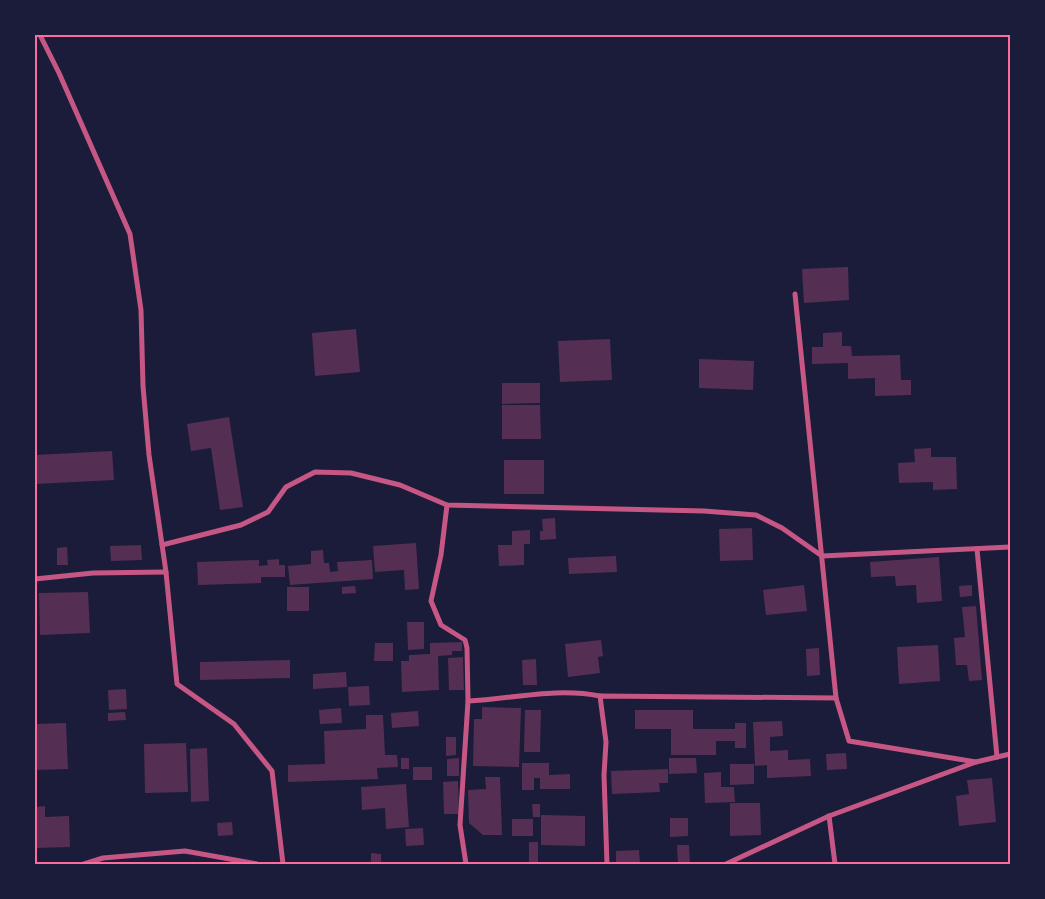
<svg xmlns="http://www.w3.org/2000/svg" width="1045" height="899" viewBox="0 0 1045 899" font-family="'PT Sans',sans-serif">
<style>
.building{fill:#542f53}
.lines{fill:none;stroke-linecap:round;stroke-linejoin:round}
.minor{stroke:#c65784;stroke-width:5}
.neatline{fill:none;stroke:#ff6b9d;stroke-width:2}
</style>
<rect width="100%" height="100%" fill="#1b1b3a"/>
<g class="building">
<path d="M848,267L849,300L804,303L802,269Z"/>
<path d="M356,329L360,372L315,376L312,333Z"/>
<path d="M842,332V346H851L852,356L900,355L901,380H911V395L875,396V378L848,379V363L812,364V347H823V333Z"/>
<path d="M610,339L612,380L560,382L558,341Z"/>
<path d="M699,359L754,361L753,390L699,388Z"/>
<path d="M502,383H540V403L502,404Z"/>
<path d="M502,405H540L541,439H502Z"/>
<path d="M229,417L243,507L220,510L211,448L191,451L187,424Z"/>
<path d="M931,448V457H956L957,489L933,490V482L899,483L898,463L915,462L914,449Z"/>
<path d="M112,451L114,480L35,484V455Z"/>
<rect x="504" y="460" width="40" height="34"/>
<path d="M555,518L556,539L540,540V531H543L542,519Z"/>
<path d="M752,528L753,560L720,561L719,529Z"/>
<path d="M530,530V544H524V565L499,566L498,545H512V531Z"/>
<path d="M416,543L419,589L405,590L404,570L375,572L373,546Z"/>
<path d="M141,545L142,560L111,561L110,546Z"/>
<path d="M67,547L68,565H57V548Z"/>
<path d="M323,550L324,563H329L330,572L338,571L337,562L372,560L373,579L290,585L288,566L311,564V551Z"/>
<path d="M616,556L617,572L569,574L568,558Z"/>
<path d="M939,557L942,601L917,603L916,585L896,586L895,576L871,577L870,562Z"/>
<path d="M279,559V565H285V577H261V583L198,585L197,562L259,560V566L268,565L267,560Z"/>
<path d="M804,585L807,611L766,615L763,590Z"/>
<path d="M972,585V596L960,597L959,586Z"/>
<path d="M355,586L356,593L342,594V587Z"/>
<rect x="287" y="587" width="22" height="24"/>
<path d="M88,592L90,633L40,635L39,593Z"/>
<path d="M976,606L982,680L969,681L967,665H956L954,638L965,637L962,607Z"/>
<path d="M407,622H424V649L408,650Z"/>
<path d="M601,640L603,656L598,657L600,673L568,677L565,644Z"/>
<path d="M462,642V651H452V655L438,656L439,690L402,692L401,661H409V655L430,654V643Z"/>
<path d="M375,643H393V661H374Z"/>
<path d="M938,645L940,681L899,684L897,647Z"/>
<path d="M819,648L820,675L807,676L806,649Z"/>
<path d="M463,657L464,690H449L448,658Z"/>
<path d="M536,659L537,685H523L522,660Z"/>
<path d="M290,660V678L200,680V662Z"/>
<path d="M346,672L347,687L313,689V674Z"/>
<path d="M369,686L370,705L349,706L348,687Z"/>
<path d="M126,689L127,709L109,710L108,690Z"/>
<path d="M482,707L521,708L519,767L473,766L474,719H482Z"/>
<path d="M341,708L342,723L320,724L319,710Z"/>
<path d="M525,710H541L540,752H524Z"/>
<path d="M635,710H693V729H735V723H746V748H735V741H716V755H671V729H635Z"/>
<path d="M418,711L419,726L392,728L391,713Z"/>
<path d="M125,712L126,720L108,721V713Z"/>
<path d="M366,715H383L385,755H397L398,767L377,768L378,779L288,782V765L325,764L324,731L366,729Z"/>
<path d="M782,721L783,736L770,737V751L788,750V760L810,759L811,776L767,778V765L755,766L753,722Z"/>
<path d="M66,723L68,769L35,770V724Z"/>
<path d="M446,737H456V755L446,756Z"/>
<path d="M186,743L188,792L145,793L144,744Z"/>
<path d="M207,748L209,801L191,802L190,749Z"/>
<path d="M846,753L847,769L827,770L826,754Z"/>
<rect x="401" y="758" width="8" height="11"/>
<path d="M459,758V776H447V759Z"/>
<path d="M669,758H696L697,773L669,774Z"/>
<path d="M522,763H549V775L570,774V789H540V778H534V790H522Z"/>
<path d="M730,764H754V784L730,785Z"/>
<rect x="413" y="767" width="19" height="13"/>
<path d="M668,769V783H659L660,792L612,794L611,771Z"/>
<path d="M721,772V787H734L735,802L705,803L704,773Z"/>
<path d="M485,777H500L502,835H483L469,823L468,790L486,789Z"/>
<path d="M992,778L996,822L959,826L956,796L969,794L967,780Z"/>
<path d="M458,781L459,814H444L443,782Z"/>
<path d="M406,784L409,827L386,829L385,808L362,810L361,787Z"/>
<path d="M730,803H760L761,835L730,836Z"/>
<path d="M532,804H540V817H533Z"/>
<path d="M45,806V817L69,816L70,847L35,848V807Z"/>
<path d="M541,815L585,816V846L541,845Z"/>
<path d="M670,818H688V836L670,837Z"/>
<rect x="512" y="819" width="21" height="17"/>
<path d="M232,822L233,835L218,836L217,823Z"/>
<path d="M423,828L424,845L406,846L405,829Z"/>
<rect x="529" y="842" width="9" height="22"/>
<path d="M677,845H689L690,864H678Z"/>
<path d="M639,850L640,864H616V851Z"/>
<path d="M371,853L381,854V864H371Z"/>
</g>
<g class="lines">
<g class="minor">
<path d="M40,35L59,73L130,234L141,310L143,386L149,455L166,572L177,684L234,724L272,771L283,864"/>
<path d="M795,294L836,698"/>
<path d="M447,505L441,555L431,601L441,625L465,640L467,648L468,701"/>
<path d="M162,545L241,525L268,512L286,487L315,472L351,473L400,485L447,505L704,511L756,515L782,528L822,556L1010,547"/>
<path d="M977,549L997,757"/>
<path d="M35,579L93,573L166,572"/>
<path d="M829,816L835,864"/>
<path d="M84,864L103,858L185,851L257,864"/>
<path d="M466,864L460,825L468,701C512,699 556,687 600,696"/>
<path d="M607,864L604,775L606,742L600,696L836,698L849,741L976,762"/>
<path d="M726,864L829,816L976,762L1010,754"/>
</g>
</g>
<rect width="1045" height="899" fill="none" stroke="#1b1b3a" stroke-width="72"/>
<rect x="36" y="36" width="973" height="827" class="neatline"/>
</svg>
